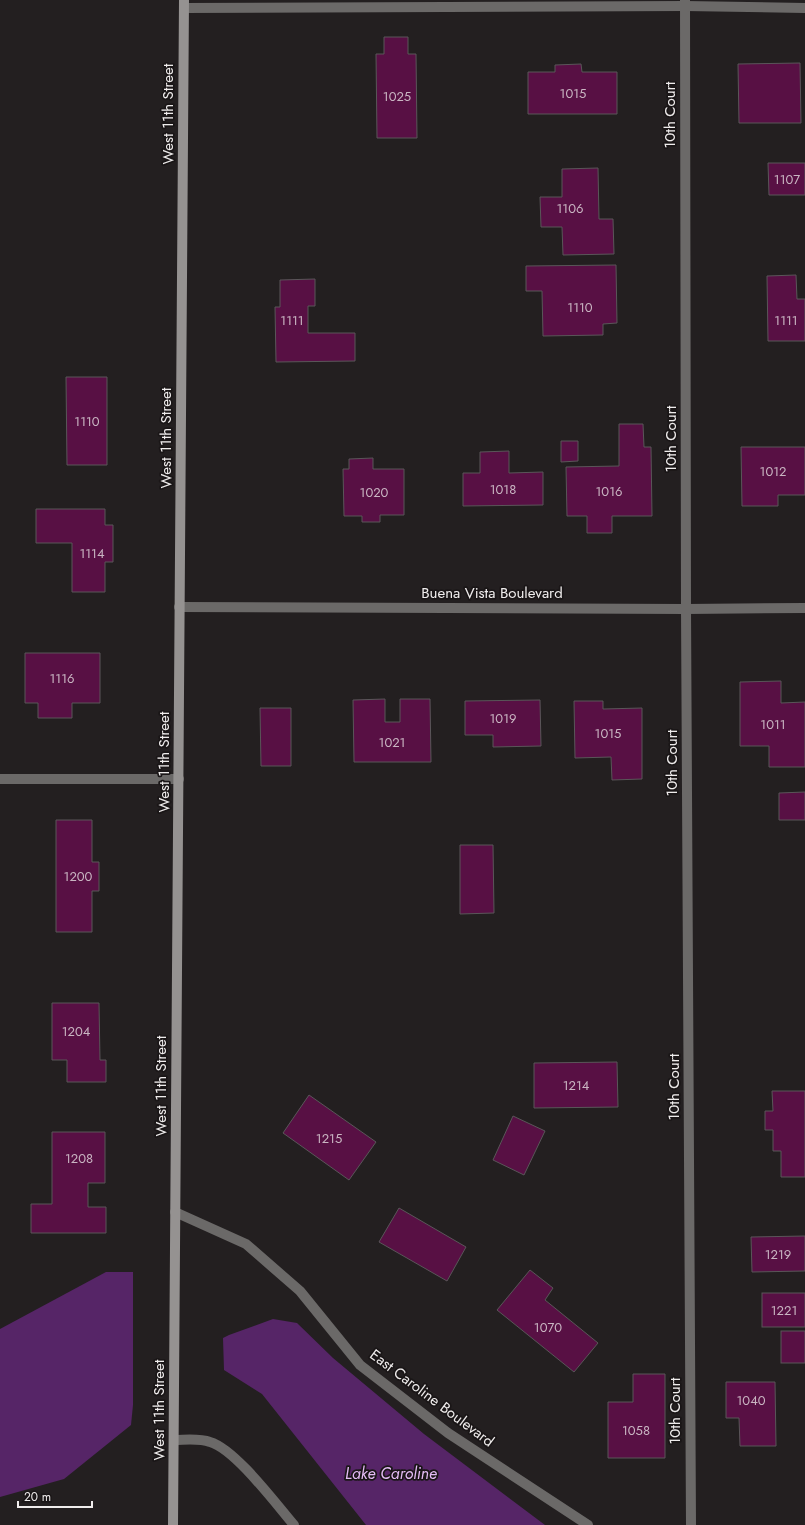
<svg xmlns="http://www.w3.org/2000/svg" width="805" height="1525" viewBox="0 0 805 1525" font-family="Jost,sans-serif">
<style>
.water{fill:#562567}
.building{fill:#581044;stroke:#5a5659}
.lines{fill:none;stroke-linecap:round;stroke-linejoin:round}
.minor{stroke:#6b6968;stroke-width:10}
.secondary{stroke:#959291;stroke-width:10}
.labels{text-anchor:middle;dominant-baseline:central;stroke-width:3.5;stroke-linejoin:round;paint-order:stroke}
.number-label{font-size:13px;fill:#c9b5c2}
.street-label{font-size:15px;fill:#efecec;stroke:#1a1617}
.water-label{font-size:16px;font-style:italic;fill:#e3bbf4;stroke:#1a1617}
</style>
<rect width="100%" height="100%" fill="#231f20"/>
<g class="water">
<path d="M106,1272H133V1405L131,1425L64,1479L0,1497V1329Z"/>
<path d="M273,1319L297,1323L333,1358L424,1434L545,1525H366L262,1394L224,1370L223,1338L229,1335Z"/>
</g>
<g class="building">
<path d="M384,37H408V54H416L417,138H377L376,54H384Z"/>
<path d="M800,63L801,123H739L738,64Z"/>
<path d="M581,64L582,72H617V114H528V72H555V65Z"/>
<path d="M768,163H805V195H769Z"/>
<path d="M598,168L599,219H613L614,254L563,255L562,227H541L540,197H562V169Z"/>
<path d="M616,265L617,323L603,324V335L543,336L542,291H526V266Z"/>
<path d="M796,275L797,299H805V341H768L767,276Z"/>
<path d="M315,279V306H308V333H355V361L276,362L275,307H280V280Z"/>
<path d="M66,377H107V465H67Z"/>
<path d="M619,424H643L644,447H651L652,516H612V533H587V516H567L566,467L619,466Z"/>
<path d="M561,441H578V461L561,462Z"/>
<path d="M741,447H805V495H778V506H742Z"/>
<path d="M509,451V473L543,472V505L463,506V473H480V452Z"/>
<path d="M373,458V469H404V515H380V522H362V516H344L343,469H349V459Z"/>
<path d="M36,509H105V525H113V562H105V592H72V543H36Z"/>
<path d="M25,653H100V703H72V718H38V703H25Z"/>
<path d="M781,681V703L805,702V767H769V746H740V682Z"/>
<path d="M385,699V722H400V699H430L431,762H354L353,700Z"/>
<path d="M540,700L541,746L493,747V735H465V701Z"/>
<path d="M574,701H603V709L642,708V779L612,780L611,757L575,758Z"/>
<path d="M260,708H291V766H261Z"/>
<path d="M805,792V820H779V793Z"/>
<path d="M56,820H92V862H99V891H92V932H56Z"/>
<path d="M460,845H493L494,913L460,914Z"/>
<path d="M52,1003H99L100,1060H106V1082H67V1060H52Z"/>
<path d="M617,1062L618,1107L534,1108V1063Z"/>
<path d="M772,1091H805V1177H781V1151H773V1130H765V1111H773Z"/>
<path d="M309,1095L376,1142L349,1180L283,1133Z"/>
<path d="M513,1116L545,1131L524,1175L493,1160Z"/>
<path d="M52,1132H105V1183H88V1207H106V1233H31V1204H52Z"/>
<path d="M399,1208L466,1247L447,1281L379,1242Z"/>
<path d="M805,1236V1271L752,1272L751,1237Z"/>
<path d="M530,1270L553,1288L545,1300L598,1343L574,1372L497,1310Z"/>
<rect x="762" y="1293" width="43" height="34"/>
<rect x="781" y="1331" width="24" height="32"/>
<path d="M633,1374H665V1458H608V1402H633Z"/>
<path d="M726,1382H775L776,1446H740L739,1418H726Z"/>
</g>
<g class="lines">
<g class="minor">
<path d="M685,0L686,609L691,1525"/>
<path d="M184,8L685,6L805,8"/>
<path d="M179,607L686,609L805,608"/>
<path d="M0,779H179"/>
<path d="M175,1212L246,1244L300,1291L360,1365L448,1433L588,1525"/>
<path d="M174,1440C185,1440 199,1438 210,1442C235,1449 276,1504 294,1525"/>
</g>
<path class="secondary" d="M173,1525L184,0"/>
</g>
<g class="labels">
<g class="number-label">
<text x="573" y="93">1015</text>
<text x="397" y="96">1025</text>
<text x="787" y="179">1107</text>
<text x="570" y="208">1106</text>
<text x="580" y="307">1110</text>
<text x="292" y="320">1111</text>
<text x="786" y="320">1111</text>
<text x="87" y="421">1110</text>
<text x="773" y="471">1012</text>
<text x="503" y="489">1018</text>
<text x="609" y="491">1016</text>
<text x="374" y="492">1020</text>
<text x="92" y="553">1114</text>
<text x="62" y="678">1116</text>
<text x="503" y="718">1019</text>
<text x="773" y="724">1011</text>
<text x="608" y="733">1015</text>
<text x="392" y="742">1021</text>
<text x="78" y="876">1200</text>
<text x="76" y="1031">1204</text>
<text x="576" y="1085">1214</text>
<text x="329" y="1138">1215</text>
<text x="79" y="1158">1208</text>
<text x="778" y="1254">1219</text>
<text x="784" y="1310">1221</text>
<text x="548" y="1327">1070</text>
<text x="751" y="1400">1040</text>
<text x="636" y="1430">1058</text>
</g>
<g class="street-label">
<text transform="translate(168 114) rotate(-90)">West 11th Street</text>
<text transform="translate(670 115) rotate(-90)">10th Court</text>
<text transform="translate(166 438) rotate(-90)">West 11th Street</text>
<text transform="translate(671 439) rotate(-90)">10th Court</text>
<text x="492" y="593">Buena Vista Boulevard</text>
<text transform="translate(164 762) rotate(-90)">West 11th Street</text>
<text transform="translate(672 763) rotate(-90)">10th Court</text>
<text transform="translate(161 1086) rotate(-90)">West 11th Street</text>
<text transform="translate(674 1087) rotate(-90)">10th Court</text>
<text transform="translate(432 1398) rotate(37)">East Caroline Boulevard</text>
<text transform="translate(159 1410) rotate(-90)">West 11th Street</text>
<text transform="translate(675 1411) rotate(-90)">10th Court</text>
</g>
<g class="water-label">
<text x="391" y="1473">Lake Caroline</text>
</g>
</g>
<path d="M18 1501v6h74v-6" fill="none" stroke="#efecec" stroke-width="2"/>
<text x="24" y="1501" font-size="12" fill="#efecec" stroke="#1a1617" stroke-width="3" paint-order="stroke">20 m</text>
</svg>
